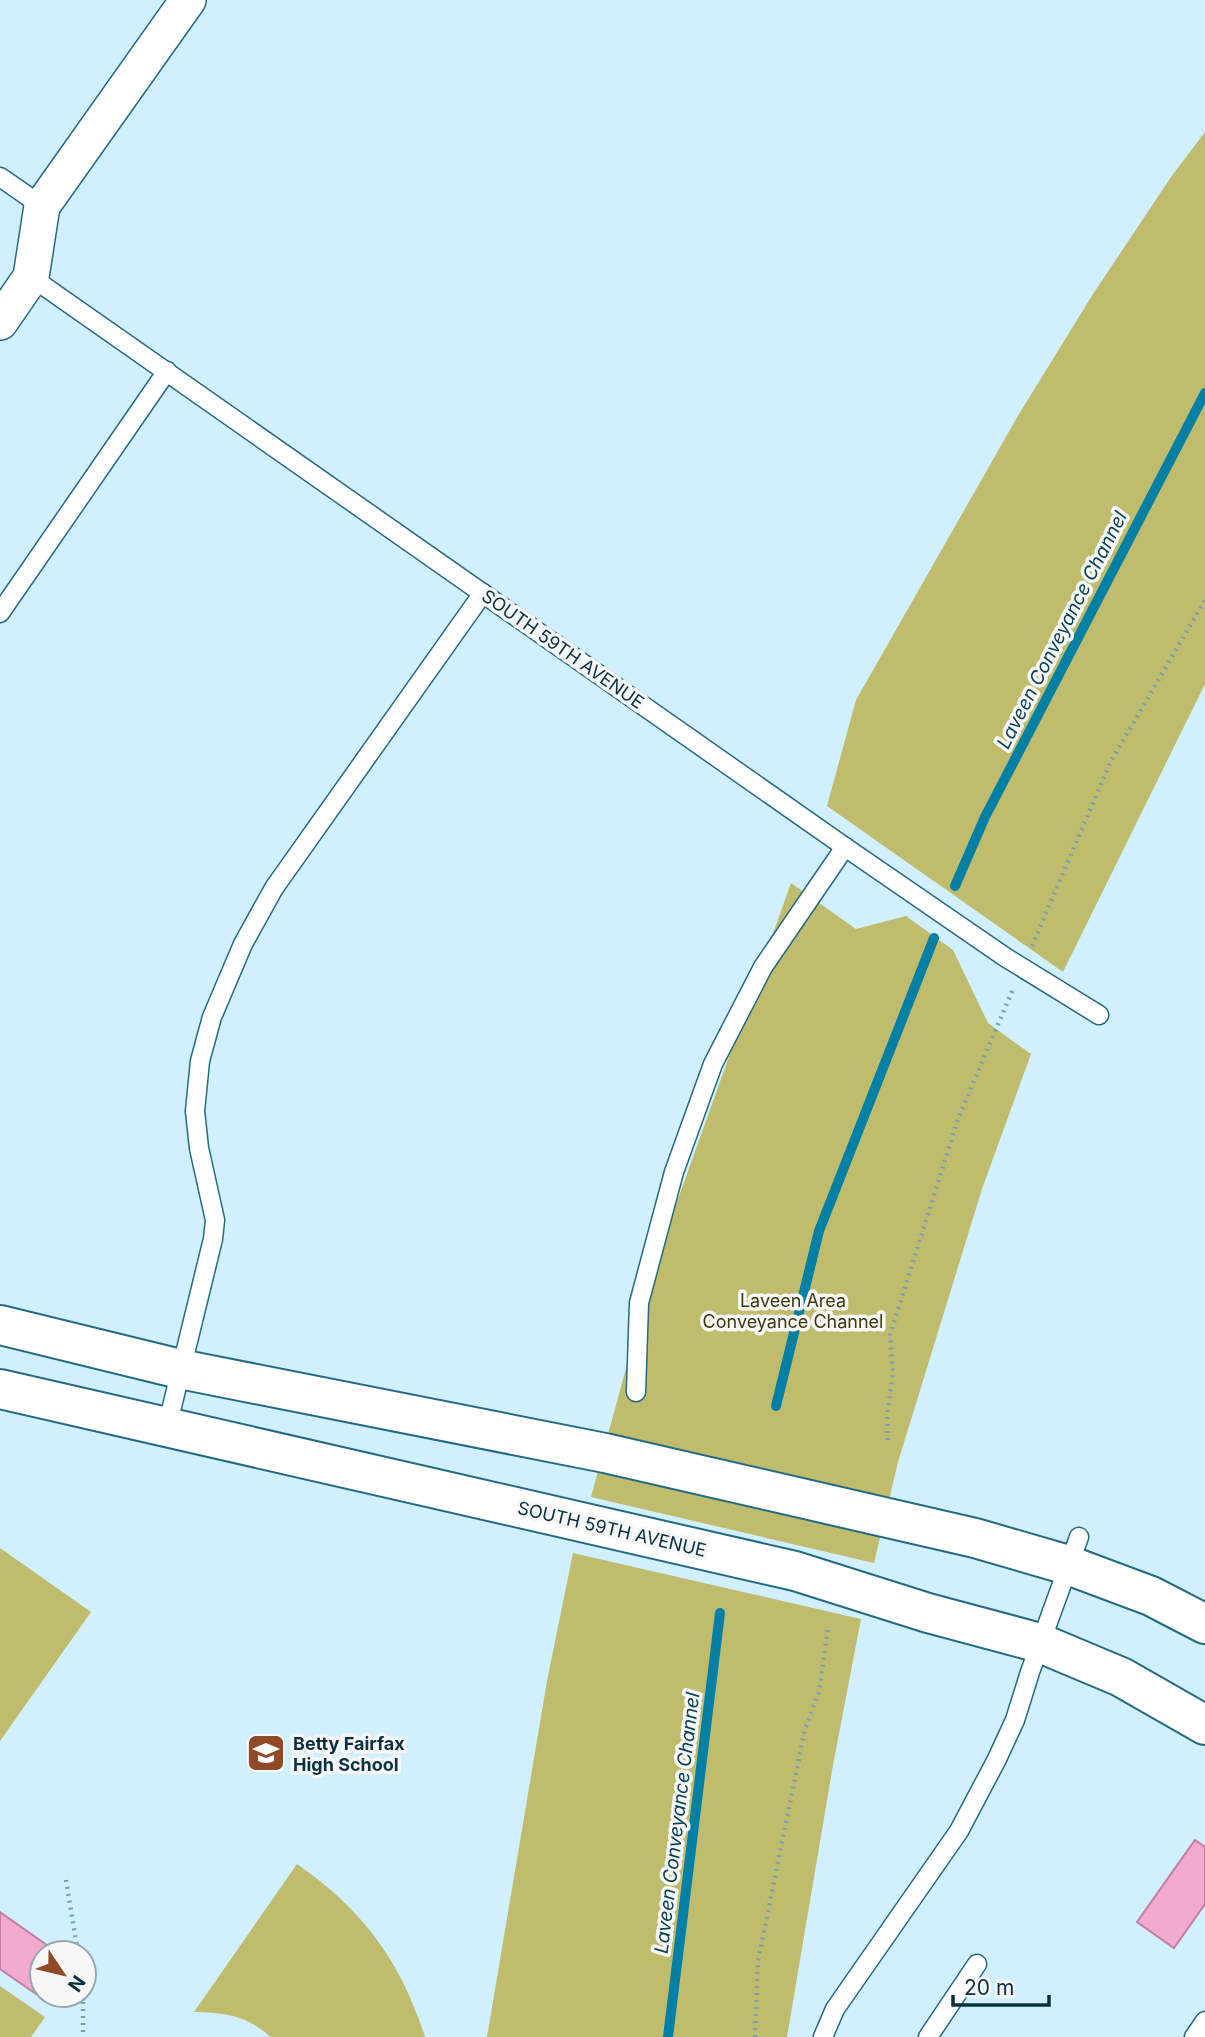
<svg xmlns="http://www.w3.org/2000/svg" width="1205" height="2037" viewBox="0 0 1205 2037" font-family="Inter,sans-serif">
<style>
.green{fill:#c0bc6d}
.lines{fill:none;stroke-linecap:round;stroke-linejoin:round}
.stream{stroke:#0480a4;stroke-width:10}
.building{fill:#f2aad1;stroke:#c37ea4;stroke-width:2}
.lane-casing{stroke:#246a82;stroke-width:21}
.street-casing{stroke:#246a82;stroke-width:38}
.secondary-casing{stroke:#246a82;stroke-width:42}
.path{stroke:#7da0af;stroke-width:4.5;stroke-dasharray:2 5;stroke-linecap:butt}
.lane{stroke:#fff;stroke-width:18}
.street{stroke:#fff;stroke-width:35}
.secondary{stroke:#fff;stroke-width:38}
.labels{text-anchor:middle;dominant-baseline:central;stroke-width:7;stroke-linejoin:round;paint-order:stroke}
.street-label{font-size:18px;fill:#08303e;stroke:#f7f7f7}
.park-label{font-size:18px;fill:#3c390c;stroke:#f7f7f7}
.poi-label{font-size:18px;font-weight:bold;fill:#08303e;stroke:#f7f7f7;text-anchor:start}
.water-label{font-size:19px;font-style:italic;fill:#094254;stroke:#f7f7f7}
</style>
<rect width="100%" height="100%" fill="#d0f0ff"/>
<g class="green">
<path d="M1205,132V684L1063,972L827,806L856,700L1019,414L1093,294L1171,177Z"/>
<path d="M791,883L856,929L906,916L953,950L988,1023L1031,1054L982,1189L898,1462L874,1563L591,1497L653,1269Z"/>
<path d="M0,1548L91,1612L0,1741Z"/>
<path d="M573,1553L861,1619L833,1765L787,2037H487L547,1681Z"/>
<path d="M297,1864C362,1909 401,1961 425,2037H271C245,2015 227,2013 194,2012Z"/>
<path d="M0,1986L45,2017L31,2037H0Z"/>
</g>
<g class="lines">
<g class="stream">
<path d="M955,886L985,817L1205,393"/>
<path d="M776,1406L819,1231L934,938"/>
<path d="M668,2037L720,1613"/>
</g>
</g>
<g class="building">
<path d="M1195,1840L1205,1847V1904L1174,1948L1137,1922Z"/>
<path d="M0,1912L58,1953H42V1986L36,1994L0,1969Z"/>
</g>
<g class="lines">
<g class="lane-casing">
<g id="lane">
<path d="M0,177L42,206"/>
<path d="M31,277L845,847L1005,957L1099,1015"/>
<path d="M0,613L167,371"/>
<path d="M636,1392L639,1303L674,1172L713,1064L763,967L845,847"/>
<path d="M167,1427L213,1239L215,1220L199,1148L195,1111L200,1061L212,1017L243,944L274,888L483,593"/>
<path d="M823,2037L835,2009L959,1831L997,1759L1015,1720L1030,1672L1079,1537"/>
<path d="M928,2037L977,1964"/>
<path d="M1194,2037L1205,2021"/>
</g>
</g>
<g class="street-casing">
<path id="street" d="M0,322L31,277L42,206L188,0"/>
</g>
<g class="secondary-casing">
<g id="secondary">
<path d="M0,1325L180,1369L605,1453L975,1538L1068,1565L1151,1596L1205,1624"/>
<path d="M0,1389L795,1571L928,1613L1040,1643L1121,1677L1205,1725"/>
</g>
</g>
<g class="path">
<path d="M1032,946L1110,763L1205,600"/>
<path d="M888,1440L887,1416L893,1373L890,1335L958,1119L1013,989"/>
<path d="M66,1880L78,1953"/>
<path d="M83,1995V2037"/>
<path d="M755,2037L758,1961L805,1729L819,1692L828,1628"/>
</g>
<use href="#lane" class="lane"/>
<use href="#street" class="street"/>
<use href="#secondary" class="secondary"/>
</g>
<defs>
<g id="school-square" transform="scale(2.0125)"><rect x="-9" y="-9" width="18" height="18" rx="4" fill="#914a26" stroke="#f7f7f7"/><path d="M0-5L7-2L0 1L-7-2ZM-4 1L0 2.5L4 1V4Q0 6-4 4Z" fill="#fff"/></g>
</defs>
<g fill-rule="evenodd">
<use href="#school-square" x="266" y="1753"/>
</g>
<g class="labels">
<g class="street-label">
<text transform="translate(563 649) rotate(35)">SOUTH 59TH AVENUE</text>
<text transform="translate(612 1529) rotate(13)">SOUTH 59TH AVENUE</text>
</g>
<g class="park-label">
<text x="793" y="1300">Laveen Area<tspan x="793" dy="21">Conveyance Channel</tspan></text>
</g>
<g class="poi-label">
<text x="293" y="1743">Betty Fairfax<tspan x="293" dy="21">High School</tspan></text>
</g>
<g class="water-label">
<text transform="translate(1062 630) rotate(-63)">Laveen Conveyance Channel</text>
<text transform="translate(677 1823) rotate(-83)">Laveen Conveyance Channel</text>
</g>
</g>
<g transform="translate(63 1974) rotate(125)"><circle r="33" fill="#f7f7f7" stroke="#97a7ad" stroke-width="2"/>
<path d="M0-5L12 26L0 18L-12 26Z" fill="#914a26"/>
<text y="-10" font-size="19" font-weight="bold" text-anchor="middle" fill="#08303e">N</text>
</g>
<path d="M953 1995v10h96v-10" fill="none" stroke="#08303e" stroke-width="3.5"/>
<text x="964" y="1995" font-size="21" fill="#08303e" stroke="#f7f7f7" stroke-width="5" paint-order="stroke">20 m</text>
</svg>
